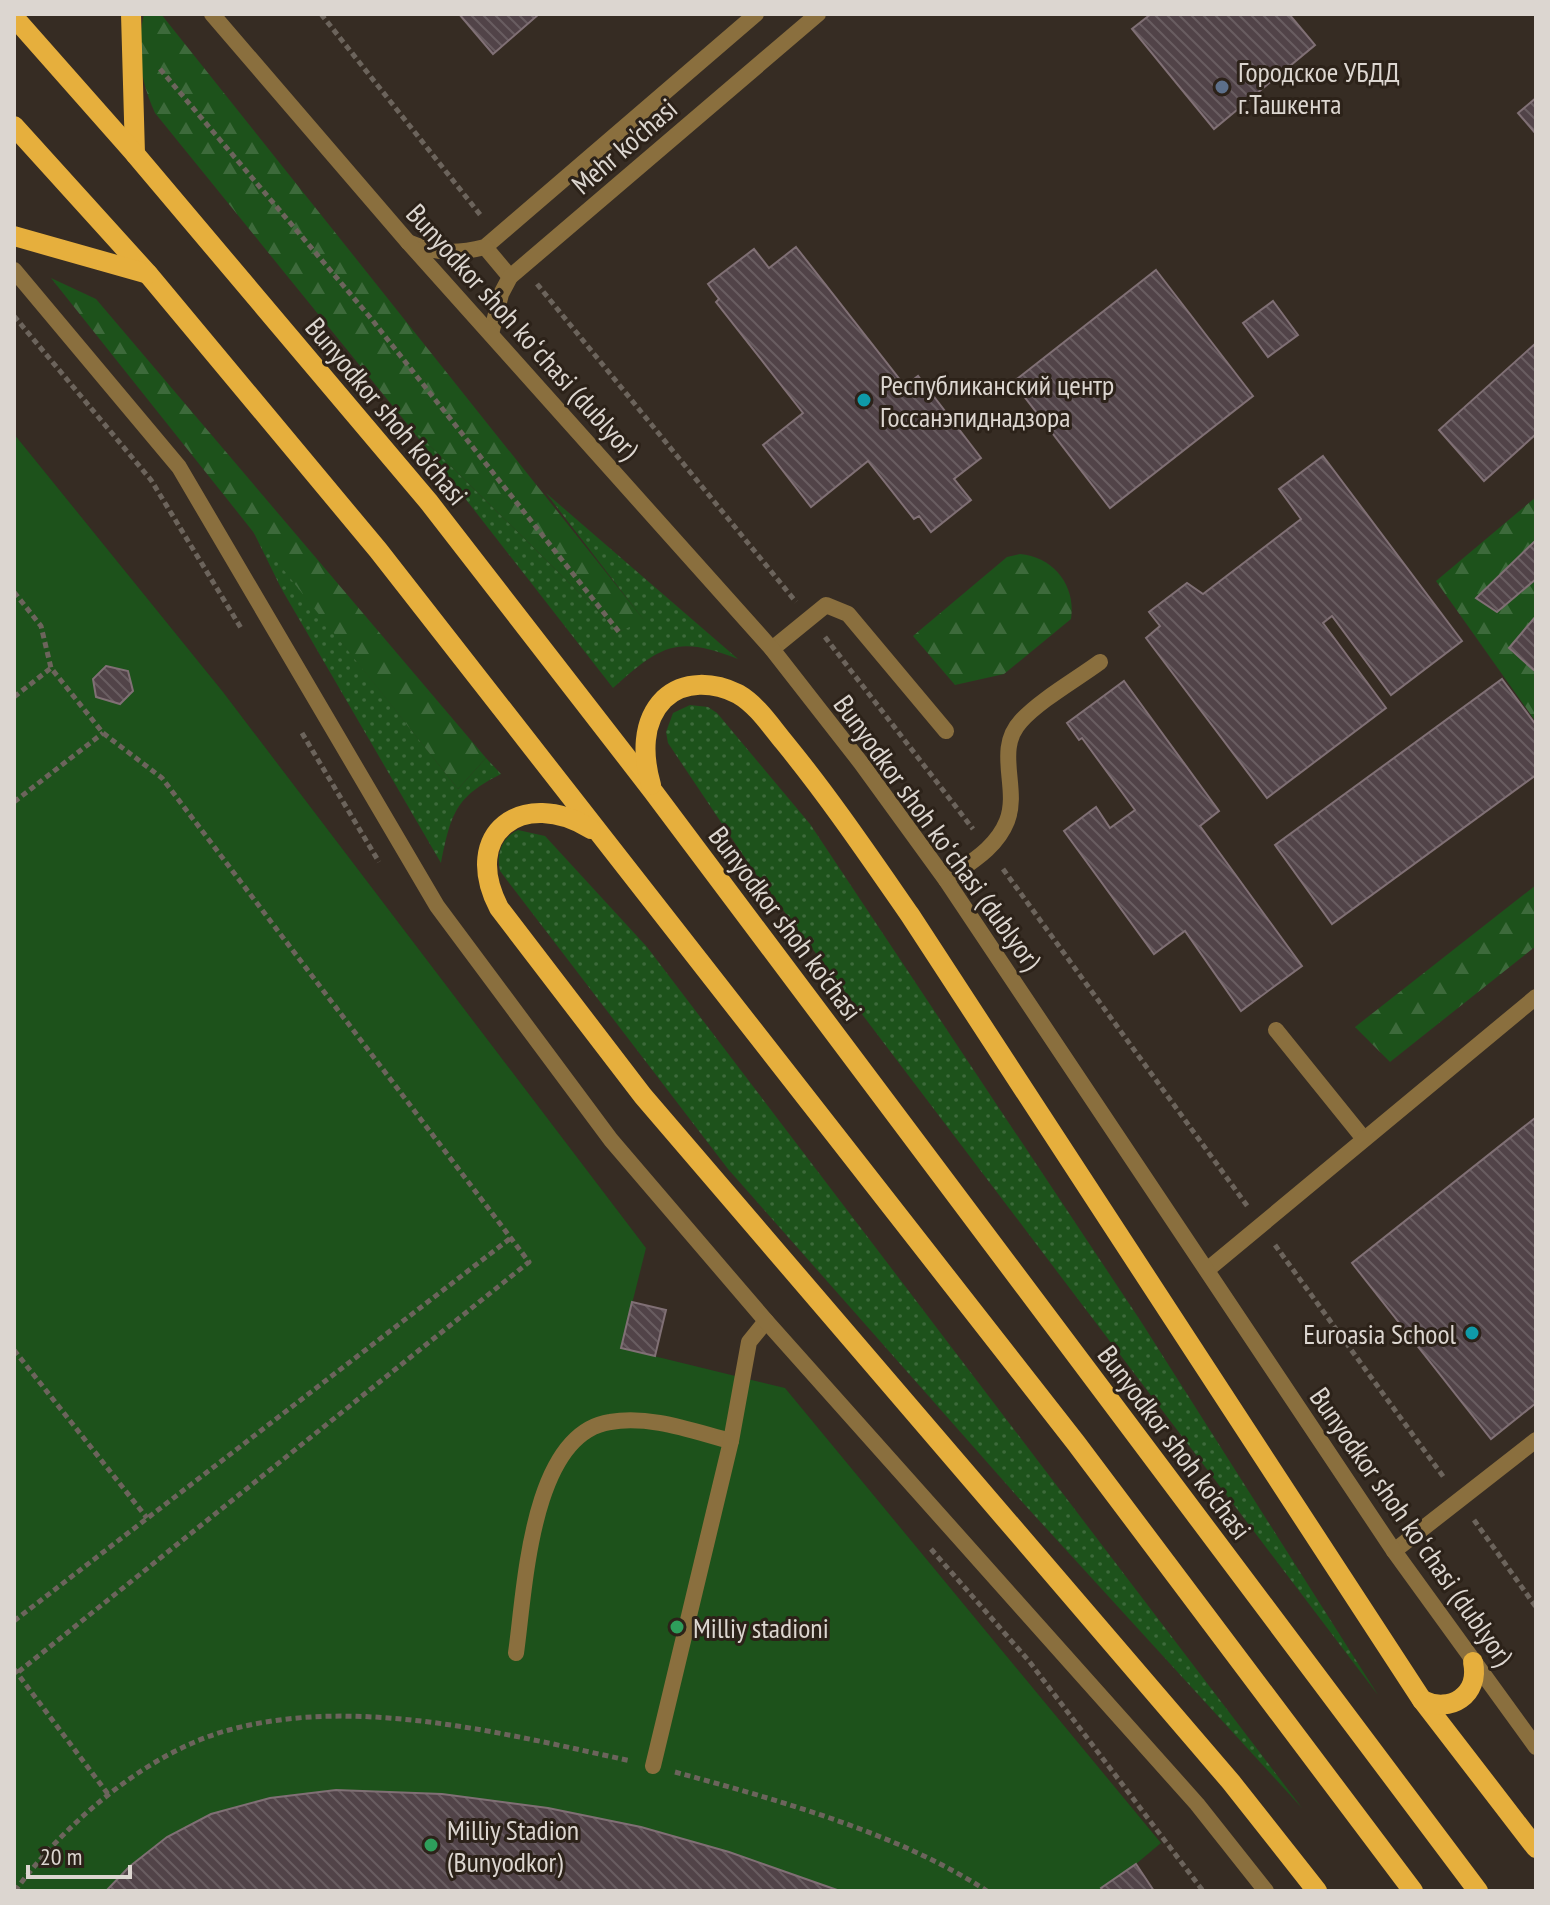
<svg xmlns="http://www.w3.org/2000/svg" width="1550" height="1905" viewBox="0 0 1550 1905" font-family="'PT Sans Narrow',sans-serif">
<style>
.grass{fill:url(#grass-dots)}
.forest{fill:url(#forest-firs)}
.pitch{fill:#1d521b}
.building{fill:url(#building-back-hatch);stroke:#807075;stroke-width:2}
.lines{fill:none;stroke-linecap:round;stroke-linejoin:round}
.path{stroke:#6c645c;stroke-width:5;stroke-dasharray:6 4;stroke-linecap:butt}
.service{stroke:#8a6f3e;stroke-width:16}
.minor{stroke:#8a6f3e;stroke-width:16}
.tertiary{stroke:#8a6f3e;stroke-width:16}
.primary{stroke:#e6af3d;stroke-width:20}
.service-dot{fill:#5c6f8a;stroke:#2c2219;stroke-width:3}
.culture-dot{fill:#0f9aa8;stroke:#2c2219;stroke-width:3}
.leisure-dot{fill:#2e9e5b;stroke:#2c2219;stroke-width:3}
.labels{text-anchor:middle;dominant-baseline:central;stroke-width:6;stroke-linejoin:round;paint-order:stroke}
.poi-label{font-size:28px;fill:#dcd6d0;stroke:#2c2219;text-anchor:start}
.street-label{font-size:28px;fill:#dcd6d0;stroke:#2c2219}
</style>
<defs>
<pattern id="grass-dots" width="8" height="8" patternUnits="userSpaceOnUse" patternTransform="scale(2)"><rect width="8" height="8" fill="#1d521b"/><path d="M2 2h.1M6 6h.1" fill="none" stroke="#3d6a3b" stroke-width="1.8" stroke-linecap="round"/></pattern>
<pattern id="forest-firs" width="22" height="20" patternUnits="userSpaceOnUse" patternTransform="scale(2)"><rect width="22" height="20" fill="#1d521b"/><path d="M5 1l3.5 6h-7zM16 11l3.5 6h-7z" fill="#3d6a3b"/></pattern>
<pattern id="building-back-hatch" width="6" height="6" patternUnits="userSpaceOnUse" patternTransform="scale(2)"><rect width="6" height="6" fill="#514348"/><path d="M-1 5l2 2M0 0l6 6M5-1l2 2" fill="none" stroke="#695d61"/></pattern>
</defs>
<rect width="100%" height="100%" fill="#362c23"/>
<g class="grass">
<path d="M404,420L619,632L643,619L546,493L738,659C677,635 661,645 613,688Z"/>
<path d="M252,529L458,789L486,758L501,774C455,797 451,814 441,863L281,588Z"/>
<path d="M690,705L708,707L717,713L810,824L1140,1320L1378,1695L755,873L668,743L666,732L673,713Z"/>
<path d="M518,830L545,836L647,947L1302,1808L1024,1504L728,1169L500,871C496,853 502,838 518,830Z"/>
</g>
<g class="forest">
<path d="M144,14H161L644,620L619,632L404,420L155,113C140,81 136,49 144,14Z"/>
<path d="M51,278L96,299L486,758L458,789Z"/>
<path d="M1536,497V722L1436,581Z"/>
<path d="M1020,554C1054,557 1076,586 1071,619L1004,674L955,685L913,636L1007,557Z"/>
<path d="M1536,885V946L1390,1062L1355,1027Z"/>
</g>
<path class="pitch" d="M14,434L223,692L646,1248L621,1348L785,1388L1161,1843L1136,1864L1154,1891H14Z"/>
<g class="building">
<path d="M459,14H539L493,54Z"/>
<path d="M1151,14H1289L1315,45L1214,129L1132,29Z"/>
<path d="M1536,98V134L1518,113Z"/>
<path d="M796,247L905,386L918,376L981,458L954,479L971,500L931,532L919,516L914,519L868,461L811,507L763,445L803,413L716,302L719,299L708,284L754,249L769,268Z"/>
<path d="M1156,270L1253,396L1110,508L1013,382Z"/>
<path d="M1273,301L1298,335L1268,357L1243,323Z"/>
<path d="M1536,343V434L1484,481L1439,430Z"/>
<path d="M1323,456L1462,641L1391,695L1332,616L1323,623L1386,708L1267,798L1146,638L1160,626L1149,612L1187,583L1203,594L1301,519L1279,489Z"/>
<path d="M1536,540V579L1497,612L1476,598Z"/>
<path d="M1536,616V672L1509,648Z"/>
<path d="M106,666L128,671L133,691L120,704L96,697L93,679Z"/>
<path d="M1502,679L1536,725V775L1332,924L1275,845Z"/>
<path d="M1124,681L1219,811L1200,826L1302,966L1241,1011L1185,931L1154,954L1064,831L1096,807L1110,828L1135,810L1082,738L1079,740L1067,723Z"/>
<path d="M1535,1118L1536,1403L1491,1439L1352,1263Z"/>
<path d="M632,1302L666,1310L655,1356L621,1348Z"/>
<path d="M336,1790L442,1794L548,1808L641,1827L729,1852L840,1891H106L129,1867L167,1837L211,1814L270,1798Z"/>
<path d="M1136,1864L1154,1891H1103L1101,1888Z"/>
</g>
<g class="lines">
<g class="path">
<path d="M321,14L482,217"/>
<path d="M160,69L369,316L619,632"/>
<path d="M537,284L796,602"/>
<path d="M14,316L151,480L241,628"/>
<path d="M14,592L41,626L51,668L103,733L162,778L529,1262L17,1673"/>
<path d="M825,637L973,829"/>
<path d="M14,697L51,668"/>
<path d="M302,733L379,862"/>
<path d="M14,802L103,733"/>
<path d="M1003,869L1248,1207"/>
<path d="M1275,1245L1445,1479"/>
<path d="M14,1350L147,1518"/>
<path d="M1474,1520L1536,1607"/>
<path d="M931,1549L1029,1661L1203,1891"/>
<path d="M14,1621L512,1237"/>
<path d="M14,1669L108,1794"/>
<path d="M675,1772C778,1800 898,1833 987,1891"/>
<path d="M15,1891C64,1824 147,1752 229,1730C356,1695 506,1734 631,1761"/>
</g>
<g class="service">
<path d="M772,649L826,605L848,614L946,731"/>
<path d="M946,880C969,863 996,849 1007,821C1020,788 994,750 1021,721C1040,700 1077,679 1100,662"/>
<path d="M1276,1030L1364,1139"/>
<path d="M1207,1270L1536,997"/>
<path d="M1394,1551L1536,1440"/>
<path d="M516,1653C525,1591 530,1434 610,1422C650,1415 692,1431 731,1441"/>
<path d="M653,1766L731,1441L749,1342L766,1321"/>
</g>
<g class="minor">
<path d="M408,242C436,254 457,254 485,247L756,14"/>
<path d="M485,247L510,277"/>
<path d="M491,334L501,294L510,277L818,14"/>
</g>
<g class="tertiary">
<path d="M212,14L408,242L772,649L861,763L946,880L1394,1551L1536,1747"/>
<path d="M14,270L179,467L437,906L611,1140L766,1321L1197,1804L1266,1891"/>
</g>
<g class="primary">
<path d="M131,14L135,154"/>
<path d="M14,17L135,154L428,501L652,790L1478,1891"/>
<path d="M14,126L148,274L378,550L1076,1443L1413,1891"/>
<path d="M14,236L148,274"/>
<path d="M651,785C643,757 641,722 664,699C684,680 714,682 738,694C757,705 770,725 784,742C829,797 869,856 910,915L1422,1700L1536,1848"/>
<path d="M591,829C523,787 460,833 499,908L643,1096L1231,1782L1317,1891"/>
<path d="M1422,1700C1450,1714 1480,1695 1473,1662"/>
</g>
</g>
<circle class="service-dot" cx="1222" cy="87" r="8"/>
<g class="culture-dot">
<circle cx="864" cy="400" r="8"/>
<circle cx="1472" cy="1333" r="8"/>
</g>
<g class="leisure-dot">
<circle cx="677" cy="1627" r="8"/>
<circle cx="431" cy="1845" r="8"/>
</g>
<g class="labels">
<g class="poi-label">
<text x="1238" y="71">Городское УБДД<tspan x="1238" dy="32">г.Ташкента</tspan></text>
<text x="880" y="384">Республиканский центр<tspan x="880" dy="32">Госсанэпиднадзора</tspan></text>
<text x="1456" y="1333" text-anchor="end">Euroasia School</text>
<text x="693" y="1627">Milliy stadioni</text>
<text x="447" y="1829">Milliy Stadion<tspan x="447" dy="32">(Bunyodkor)</tspan></text>
</g>
<g class="street-label">
<text transform="translate(624 146) rotate(-41)">Mehr ko'chasi</text>
<text transform="translate(523 331) rotate(48)">Bunyodkor shoh koʻchasi (dublyor)</text>
<text transform="translate(387 411) rotate(50)">Bunyodkor shoh ko'chasi</text>
<text transform="translate(938 832) rotate(54)">Bunyodkor shoh koʻchasi (dublyor)</text>
<text transform="translate(786 923) rotate(53)">Bunyodkor shoh ko'chasi</text>
<text transform="translate(1175 1442) rotate(53)">Bunyodkor shoh ko'chasi</text>
<text transform="translate(1412 1526) rotate(55)">Bunyodkor shoh koʻchasi (dublyor)</text>
</g>
</g>
<rect width="1550" height="1905" fill="none" stroke="#dcd6d0" stroke-width="32"/>
<path d="M28 1865v12h102v-12" fill="none" stroke="#dcd6d0" stroke-width="4"/>
<text x="40" y="1865" font-size="24" fill="#dcd6d0" stroke="#2c2219" stroke-width="6" paint-order="stroke">20 m</text>
</svg>
